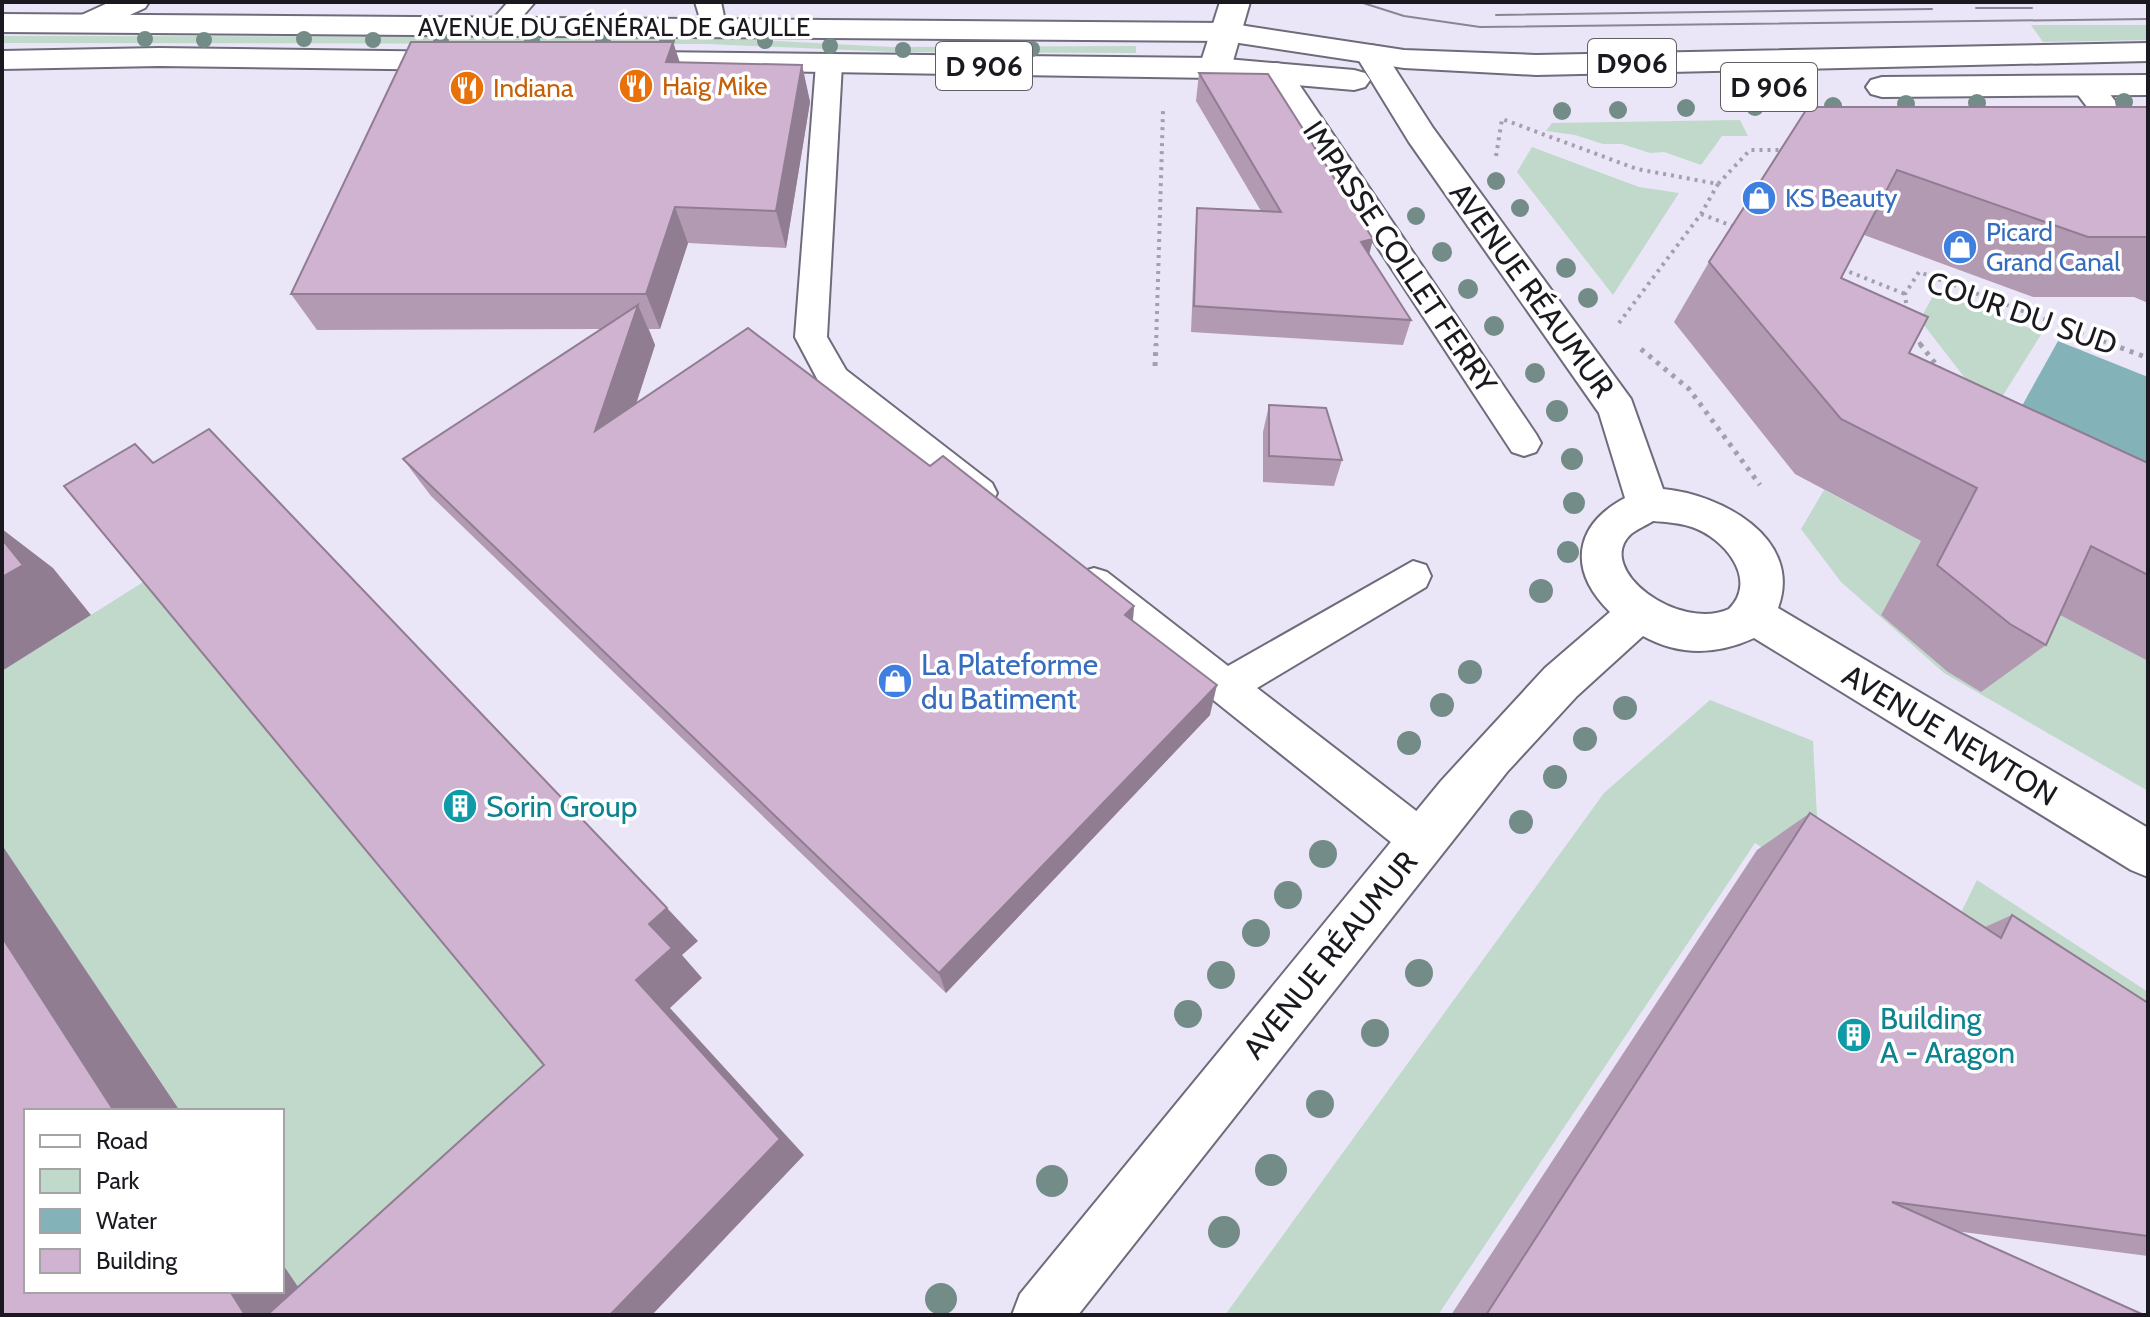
<svg xmlns="http://www.w3.org/2000/svg" width="2150" height="1317" viewBox="0 0 2150 1317" font-family="Cabin,sans-serif">
<style>
.green{fill:#c0d9ca}
.water{fill:#83b3b9}
.lines{fill:none;stroke-linecap:round;stroke-linejoin:round}
.service-casing{stroke:#6e6b7b;stroke-width:4}
.minor-casing{stroke:#6e6b7b;stroke-width:4}
.secondary-casing{stroke:#6e6b7b;stroke-width:4}
.primary-casing{stroke:#6e6b7b;stroke-width:4}
.path-far1{stroke:#a3a0ae;stroke-width:4;stroke-dasharray:3 5;stroke-linecap:butt}
.path{stroke:#a3a0ae;stroke-width:5;stroke-dasharray:4 6;stroke-linecap:butt}
.service{fill:#fff;fill-rule:evenodd}
.minor{fill:#fff;fill-rule:evenodd}
.secondary{fill:#fff;fill-rule:evenodd}
.primary{fill:#fff;fill-rule:evenodd}
.tram{stroke:#898693;stroke-width:2}
.tree{fill:#738c88}
.wall{fill:#b29ab3}
.shaded-wall{fill:#917d92}
.building{fill:#cfb3d0;stroke:#917d92;stroke-width:2}
.labels{text-anchor:middle;dominant-baseline:central;stroke-width:7;stroke-linejoin:round;paint-order:stroke}
.far-street-label{font-size:26px;fill:#1b1920;stroke:#fff}
.far-food-label{font-size:26px;fill:#c56008;stroke:#fff;text-anchor:start}
.far-shop-label{font-size:26px;fill:#366cbe;stroke:#fff;text-anchor:start}
.shield{fill:#fff;stroke:#5f5e63;stroke-width:2}
.shield-label{font-size:28px;font-weight:bold;fill:#1b1920}
.street-label{font-size:30px;fill:#1b1920;stroke:#fff}
.shop-label{font-size:30px;fill:#366cbe;stroke:#fff;text-anchor:start}
.culture-label{font-size:30px;fill:#0d838f;stroke:#fff;text-anchor:start}
</style>
<rect width="100%" height="100%" fill="#eae6f8"/>
<g class="green">
<path d="M2031,25H2148V40L2043,42Z"/>
<path d="M2,36L698,37L892,47L1136,46V53L894,52L707,44L2,43Z"/>
<path d="M1740,120L1748,136H1722L1701,165L1664,152L1650,153L1622,144H1603L1575,135L1546,131L1552,123Z"/>
<path d="M1532,147L1639,187L1679,193L1613,295L1517,172Z"/>
<path d="M1935,292L2042,333L1992,413L1920,320Z"/>
<path d="M1824,490L1921,541L1881,615L2026,597L2148,661V791L1944,673L1841,582L1801,529Z"/>
<path d="M156,574L587,1086L317,1315L282,1263V1111H180L2,845V671Z"/>
<path d="M1710,700L1813,741L1817,816L1881,927L1755,843L1438,1315H1225L1604,793Z"/>
<path d="M1977,880L2148,992V1077L1947,941Z"/>
</g>
<path class="water" d="M2058,341L2148,377V498L2008,431Z"/>
<g class="lines">
<g class="service-casing">
<g id="service">
<path d="M508,2H535L509,32H491L487,26Z"/>
<path d="M695,2H721L726,26L722,32H704Z"/>
<path d="M829,56L839,58L842,64L827,337L846,370L992,483L997,493L992,503L980,507L968,503L822,388L795,337L816,64L819,58Z"/>
<path d="M1276,63L1286,65L1536,434L1541,443L1536,452L1524,456L1512,452L1262,71L1266,65Z"/>
<path d="M1413,561L1426,565L1431,576L1426,587L1257,688L1437,827L1443,841L1437,855L1422,861L1407,855L1081,594L1076,583L1081,572L1094,568L1107,572L1228,666Z"/>
</g>
</g>
<g class="minor-casing">
<g id="minor">
<path d="M110,2H149L145,8L97,30H75L71,24L75,18Z"/>
<path d="M1370,45L1381,47L1433,128L1631,399L1663,489C1720,494 1804,538 1778,608L2148,828V877L2131,870L1754,638C1717,655 1679,656 1643,636L1577,696L1507,772L1078,1315H1012L1020,1294L1441,781L1545,668L1610,612C1567,570 1574,525 1625,498L1599,413L1409,142L1355,54L1359,47ZM1653,521C1666,522 1680,523 1692,527C1724,538 1759,579 1729,609C1679,632 1593,569 1631,534C1637,529 1647,525 1653,521Z"/>
<path d="M2088,77L2099,80L2119,106L2148,118V141L2097,120L2072,87L2077,80Z"/>
</g>
</g>
<g class="secondary-casing">
<path id="secondary" d="M1220,2H1250L1231,68L1226,75L1215,78L1204,75L1199,68Z"/>
</g>
<g class="primary-casing">
<g id="primary">
<path d="M2,14L1226,23L1404,50L1536,55L2148,43V61L1536,75L1404,68L1226,41L2,32Z"/>
<path d="M159,48L463,52L474,54L479,61L474,68L463,70L159,66L2,69V51Z"/>
<path d="M648,52L1215,58L1354,70L1365,73L1370,80L1365,87L1354,90L1215,78L637,69L632,62L637,55Z"/>
<path d="M2148,75V95L1882,97L1871,94L1866,87L1871,80L1882,77Z"/>
</g>
</g>
<g class="path-far1">
<path d="M1496,156L1502,119L1637,169L1718,184L1750,150H1785"/>
<path d="M1701,214L1735,227"/>
<path d="M1842,269L1905,294"/>
<path d="M1907,311L1905,294L1919,272L2116,346"/>
<path d="M1619,323L1701,214L1718,184"/>
<path d="M1914,336L1922,346"/>
<path d="M1156,346L1163,111"/>
</g>
<g class="path">
<path d="M1920,344L1942,372"/>
<path d="M2111,344L2148,358"/>
<path d="M1641,349L1689,389L1760,485"/>
<path d="M1155,366L1156,344"/>
</g>
<use href="#service" class="service"/>
<use href="#minor" class="minor"/>
<use href="#secondary" class="secondary"/>
<use href="#primary" class="primary"/>
<g class="tram">
<path d="M1360,2L1404,16L1480,27L2148,19"/>
<path d="M1976,8H2032"/>
<path d="M1496,15L1932,9"/>
</g>
</g>
<g class="tree">
<circle cx="145" cy="39" r="8"/>
<circle cx="304" cy="39" r="8"/>
<circle cx="204" cy="40" r="8"/>
<circle cx="373" cy="40" r="8"/>
<circle cx="441" cy="40" r="8"/>
<circle cx="532" cy="40" r="8"/>
<circle cx="603" cy="40" r="8"/>
<circle cx="667" cy="40" r="8"/>
<circle cx="765" cy="41" r="8"/>
<circle cx="830" cy="46" r="8"/>
<circle cx="992" cy="49" r="8"/>
<circle cx="1032" cy="49" r="8"/>
<circle cx="903" cy="50" r="8"/>
<circle cx="2124" cy="102" r="9"/>
<circle cx="1977" cy="103" r="9"/>
<circle cx="1906" cy="104" r="9"/>
<circle cx="1833" cy="106" r="9"/>
<circle cx="1755" cy="107" r="9"/>
<circle cx="1686" cy="108" r="9"/>
<circle cx="1618" cy="110" r="9"/>
<circle cx="1562" cy="111" r="9"/>
<circle cx="1496" cy="181" r="9"/>
<circle cx="1520" cy="208" r="9"/>
<circle cx="1416" cy="216" r="9"/>
<circle cx="1442" cy="252" r="10"/>
<circle cx="1566" cy="268" r="10"/>
<circle cx="1468" cy="289" r="10"/>
<circle cx="1588" cy="298" r="10"/>
<circle cx="1494" cy="326" r="10"/>
<circle cx="1535" cy="373" r="10"/>
<circle cx="1557" cy="411" r="11"/>
<circle cx="1572" cy="459" r="11"/>
<circle cx="1574" cy="503" r="11"/>
<circle cx="1568" cy="552" r="11"/>
<circle cx="1541" cy="591" r="12"/>
<circle cx="1470" cy="672" r="12"/>
<circle cx="1442" cy="705" r="12"/>
<circle cx="1625" cy="708" r="12"/>
<circle cx="1585" cy="739" r="12"/>
<circle cx="1409" cy="743" r="12"/>
<circle cx="1555" cy="777" r="12"/>
<circle cx="1521" cy="822" r="12"/>
<circle cx="1323" cy="854" r="14"/>
<circle cx="1288" cy="895" r="14"/>
<circle cx="1256" cy="933" r="14"/>
<circle cx="1419" cy="973" r="14"/>
<circle cx="1221" cy="975" r="14"/>
<circle cx="1188" cy="1014" r="14"/>
<circle cx="1375" cy="1033" r="14"/>
<circle cx="1320" cy="1104" r="14"/>
<circle cx="1271" cy="1170" r="16"/>
<circle cx="1052" cy="1181" r="16"/>
<circle cx="1224" cy="1232" r="16"/>
<circle cx="941" cy="1299" r="16"/>
</g>
<g class="wall">
<path d="M673,42L680,63L802,65L810,102L786,248L688,243L660,329H649L655,345L636,404L930,466L1134,606L1133,621L1210,715L946,993L431,496L403,459L602,329L317,330L291,294Z"/>
<path d="M1199,73L1373,239L1369,255L1411,320L1403,345L1191,332L1195,235L1197,208L1261,211L1196,101Z"/>
<path d="M1808,107H2148V303L2134,297H2033L1864,235L1841,278L1909,353L2148,463V661L2060,615L2046,645L1981,692L1948,672L1881,615L1921,541L1795,474L1674,322L1709,262Z"/>
<path d="M1269,405L1342,460L1334,486L1263,482V432Z"/>
<path d="M1810,813L1985,927L2012,915L2148,1003V1256L1955,1231L2144,1315H1451L1757,850Z"/>
</g>
<g class="shaded-wall">
<path d="M673,42L685,79L666,62Z"/>
<path d="M802,65L810,102L786,248L776,211Z"/>
<path d="M675,207L688,243L660,329L646,294Z"/>
<path d="M1373,239L1366,266L1361,242Z"/>
<path d="M638,305L655,345L615,469L595,431Z"/>
<path d="M2,529L53,568L91,615L2,671Z"/>
<path d="M1134,606L1131,639L1125,615Z"/>
<path d="M1217,685L1210,715L946,993L939,973Z"/>
<path d="M2,845L180,1111H114L2,937Z"/>
<path d="M667,908L698,941L682,955L702,978L670,1008L804,1155L652,1315H610L636,980L649,924Z"/>
<path d="M282,1263L317,1315H245L230,1291H282Z"/>
</g>
<g class="building">
<path d="M411,42H673L666,62L802,65L776,211L675,207L646,294H291Z"/>
<path d="M1199,73L1268,74L1373,239L1361,242L1411,320L1194,306L1197,208L1281,212Z"/>
<path d="M1808,107H2148V237H2088L1897,170L1841,278L1928,317L1909,353L2148,463V575L2091,546L2046,645L2010,624L1937,565L1977,488L1841,419L1709,262Z"/>
<path d="M638,305L595,431L748,328L930,466L943,456L1134,606L1125,615L1217,685L939,973L403,459Z"/>
<path d="M1269,405L1326,408L1342,460L1269,456Z"/>
<path d="M209,429L667,908L649,924L672,948L636,980L780,1139L610,1315H267L544,1065L64,486L135,444L153,463Z"/>
<path d="M2,539L23,565L2,577Z"/>
<path d="M1810,813L2001,938L2012,915L2148,1003V1236L1892,1202L2144,1315H1486Z"/>
<path d="M2,937L114,1111H26V1291H230L245,1315H2Z"/>
</g>
<defs>
<g id="restaurant-disc" transform="scale(1.8)"><circle r="9.5" fill="#e8710a" stroke="#fff"/><path d="M-5-6h1v4h1v-4h1v4h1v-4h1v5L-1.5 .5V6h-2V.5L-5-1ZM5-6V6H3V1.5H1.5Q1.5-4 5-6Z" fill="#fff"/></g>
<g id="shop-disc" transform="scale(1.8)"><circle r="9.5" fill="#3f7fe0" stroke="#fff"/><path d="M-5-2.5h2.3a2.7 3.5 0 0 1 5.4 0H5L5.5 6h-11ZM-1.5-2.5h3a1.5 2.3 0 0 0-3 0Z" fill="#fff"/></g>
<g id="building-disc" transform="scale(1.8)"><circle r="9.5" fill="#0f9aa8" stroke="#fff"/><path d="M-4-6H4V6H1V3H-1V6H-4ZM-2.5-4.3h1.7v1.8h-1.7ZM.8-4.3h1.7v1.8H.8ZM-2.5-1h1.7V.8h-1.7ZM.8-1h1.7V.8H.8Z" fill="#fff"/></g>
</defs>
<g fill-rule="evenodd">
<use href="#restaurant-disc" x="636" y="86"/>
<use href="#restaurant-disc" x="467" y="88"/>
<use href="#shop-disc" x="1759" y="198"/>
<use href="#shop-disc" x="1960" y="247"/>
<use href="#shop-disc" x="895" y="681"/>
<use href="#building-disc" x="460" y="806"/>
<use href="#building-disc" x="1854" y="1035"/>
</g>
<g class="labels">
<g class="far-street-label">
<text x="614" y="27">AVENUE DU GÉNÉRAL DE GAULLE</text>
</g>
<g class="far-food-label">
<text x="662" y="86">Haig Mike</text>
<text x="493" y="88">Indiana</text>
</g>
<g class="far-shop-label">
<text x="1785" y="198">KS Beauty</text>
<text x="1986" y="232">Picard<tspan x="1986" dy="30">Grand Canal</tspan></text>
</g>
<g class="shield">
<rect x="1588" y="39" width="88" height="48" rx="6"/>
<rect x="936" y="42" width="96" height="48" rx="6"/>
<rect x="1721" y="63" width="96" height="48" rx="6"/>
</g>
<g class="shield-label">
<text x="1632" y="63">D906</text>
<text x="984" y="66">D 906</text>
<text x="1769" y="87">D 906</text>
</g>
<g class="street-label">
<text transform="translate(1400 257) rotate(56)">IMPASSE COLLET FERRY</text>
<text transform="translate(1532 290) rotate(54)">AVENUE RÉAUMUR</text>
<text transform="translate(2022 313) rotate(19)">COUR DU SUD</text>
<text transform="translate(1950 735) rotate(31)">AVENUE NEWTON</text>
<text transform="translate(1330 955) rotate(-51)">AVENUE RÉAUMUR</text>
</g>
<g class="shop-label">
<text x="921" y="664">La Plateforme<tspan x="921" dy="34">du Batiment</tspan></text>
</g>
<g class="culture-label">
<text x="486" y="806">Sorin Group</text>
<text x="1880" y="1018">Building<tspan x="1880" dy="34">A - Aragon</tspan></text>
</g>
</g>
<rect width="2150" height="1317" fill="none" stroke="#1b1920" stroke-width="8"/>
<rect x="24" y="1109" width="260" height="184" fill="#ffffff" stroke="#a4a3a6" stroke-width="2"/>
<rect x="40" y="1135" width="40" height="12" fill="#ffffff" stroke="#a4a3a6" stroke-width="2"/>
<text x="96" y="1149" font-size="24" fill="#1b1920">Road</text>
<rect x="40" y="1169" width="40" height="24" fill="#c0d9ca" stroke="#a4a3a6" stroke-width="2"/>
<text x="96" y="1189" font-size="24" fill="#1b1920">Park</text>
<rect x="40" y="1209" width="40" height="24" fill="#83b3b9" stroke="#a4a3a6" stroke-width="2"/>
<text x="96" y="1229" font-size="24" fill="#1b1920">Water</text>
<rect x="40" y="1249" width="40" height="24" fill="#cfb3d0" stroke="#a4a3a6" stroke-width="2"/>
<text x="96" y="1269" font-size="24" fill="#1b1920">Building</text>
</svg>
